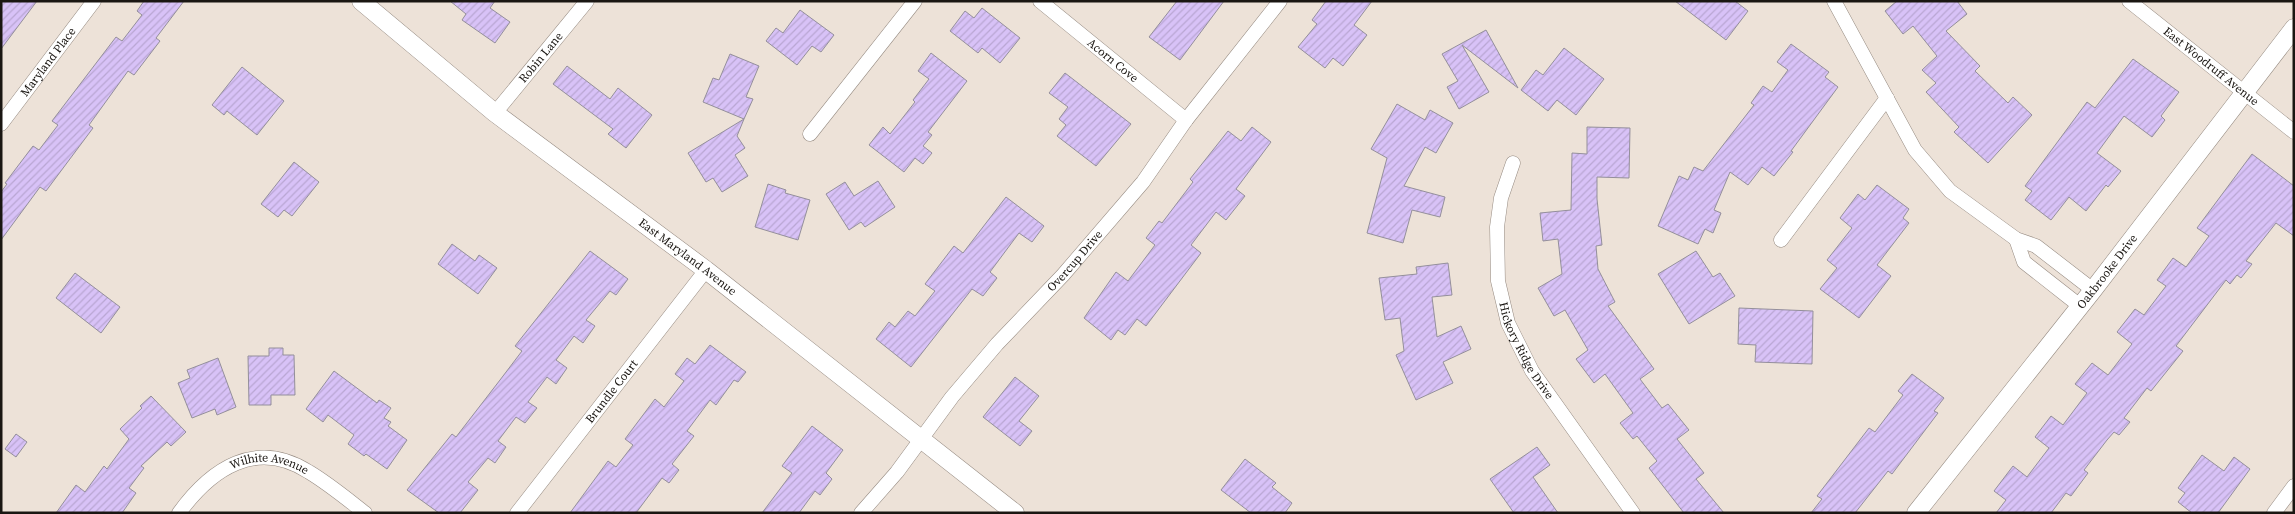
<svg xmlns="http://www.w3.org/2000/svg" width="2295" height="514" viewBox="0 0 2295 514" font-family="'Source Serif 4',serif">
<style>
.building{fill:url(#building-hatch);stroke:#948f9b}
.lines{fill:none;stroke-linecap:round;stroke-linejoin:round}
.minor-casing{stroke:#968b82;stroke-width:15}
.tertiary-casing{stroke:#968b82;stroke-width:19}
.minor{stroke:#fff;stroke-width:14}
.tertiary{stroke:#fff;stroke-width:18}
.labels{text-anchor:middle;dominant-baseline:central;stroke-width:4;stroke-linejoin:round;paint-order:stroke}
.street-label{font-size:12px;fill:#1a1612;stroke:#fbefe5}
</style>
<defs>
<pattern id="building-hatch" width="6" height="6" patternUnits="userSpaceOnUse" patternTransform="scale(1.25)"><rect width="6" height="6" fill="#d8c2f7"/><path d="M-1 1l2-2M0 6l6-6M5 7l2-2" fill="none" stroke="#b9a6d3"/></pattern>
</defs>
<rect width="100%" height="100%" fill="#ede2d8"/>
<g class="building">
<path d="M1,1H37L1,49Z"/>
<path d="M144,1H184L156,38L160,41L134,75L128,71L89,125L93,128L46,191L40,187L1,240V192L7,184L5,183L33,146L39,150L58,125L52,121L116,37L122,41L142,15L137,11Z"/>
<path d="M450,1H495L490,8L510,22L495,43L462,20L466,14Z"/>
<path d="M1177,1H1224L1180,60L1149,37Z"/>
<path d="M1326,1H1372L1354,25L1367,35L1343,66L1333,58L1325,68L1298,47L1317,24L1312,20Z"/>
<path d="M1675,1H1735L1748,11L1726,40Z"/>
<path d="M1897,1H1957L1967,14L1946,31L1980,66L1975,71L2008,103L2013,97L2032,115L1988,163L1954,132L1959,127L1926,92L1936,83L1922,70L1937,56L1913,26L1903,34L1885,11Z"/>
<path d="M982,8L1020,38L1000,63L982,48L978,53L950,31L965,11L974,18Z"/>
<path d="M800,10L834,35L821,52L812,46L797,65L766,41L776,28L783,33Z"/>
<path d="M1486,30L1518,88L1462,45L1489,92L1459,109L1447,87L1458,81L1442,54Z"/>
<path d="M1791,44L1829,72L1825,77L1838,87L1791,151L1793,152L1774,176L1762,167L1748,185L1730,172L1714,210L1721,213L1713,233L1705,229L1698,244L1658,226L1679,176L1688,180L1694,167L1703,171L1754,105L1751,103L1763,86L1772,92L1788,70L1777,62Z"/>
<path d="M1564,48L1604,79L1576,115L1557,100L1548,111L1521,90L1536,70L1543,75Z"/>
<path d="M931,53L967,81L928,132L932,135L923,146L932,153L923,164L915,158L904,172L869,145L883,127L890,134L915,102L913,100L929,79L918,71Z"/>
<path d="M730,54L759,66L746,97L753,99L744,119L703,102L713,78L719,80Z"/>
<path d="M2133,59L2179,92L2161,116L2165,120L2152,137L2124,116L2097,153L2121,171L2108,187L2106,185L2086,211L2069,197L2051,220L2025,200L2032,191L2025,186L2087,102L2095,108Z"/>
<path d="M567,66L610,99L618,88L652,115L626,148L608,134L613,129L553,84Z"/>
<path d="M242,67L284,101L257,135L227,111L224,115L212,105Z"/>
<path d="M1065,73L1131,124L1096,166L1057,136L1066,125L1059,119L1068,107L1049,93Z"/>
<path d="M1397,104L1425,120L1430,110L1453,123L1436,153L1425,147L1404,186L1445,197L1440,217L1412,210L1403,243L1367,233L1387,158L1371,149Z"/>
<path d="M744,119L737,136L745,148L735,155L748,176L722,192L713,178L706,182L688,153Z"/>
<path d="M1252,127L1271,142L1236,189L1245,196L1226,220L1216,212L1191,245L1201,253L1146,326L1137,319L1125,335L1118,330L1111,340L1084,318L1116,272L1128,281L1155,245L1146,238L1159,221L1162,223L1193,182L1190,179L1228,131L1241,141Z"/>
<path d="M1587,127L1630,128L1629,178L1597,177V199L1602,245L1596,246L1598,269L1615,302L1608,306L1654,369L1640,379L1662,408L1668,404L1689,430L1677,439L1704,473L1696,479L1724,513H1684L1649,468L1657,461L1637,436L1633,439L1620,423L1633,413L1605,374L1594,383L1576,359L1588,350L1565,310L1554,316L1538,288L1562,274L1558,239L1543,241L1540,213L1571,210L1572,153L1587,154Z"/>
<path d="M2252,154L2294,186V236L2276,223L2246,261L2252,264L2241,278L2237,275L2230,284L2226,280L2176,346L2183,351L2151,391L2147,388L2124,418L2130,422L2119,435L2114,432L2107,440L2084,470L2088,473L2071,496L2066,493L2051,513H1996L2006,500L1994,491L2013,466L2027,477L2049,448L2035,437L2051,416L2063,425L2087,393L2075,384L2092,363L2108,375L2132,344L2117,332L2135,309L2144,315L2166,286L2157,280L2173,258L2186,267L2209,236L2197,228Z"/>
<path d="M294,162L319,182L292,216L284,210L278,217L261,204Z"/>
<path d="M878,181L895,207L865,227L861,222L849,230L826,194L845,182L854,196Z"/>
<path d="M768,184L786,190L785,193L810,200L798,240L755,227Z"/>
<path d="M1877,185L1909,209L1903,218L1909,223L1877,265L1891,276L1859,318L1820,289L1837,268L1827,260L1852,228L1840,218L1858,194L1865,200Z"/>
<path d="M1006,197L1044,226L1032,242L1019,233L990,272L997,278L983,296L972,289L911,367L876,339L889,322L895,327L908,311L915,316L935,291L925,284L954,246L963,253Z"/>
<path d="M452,244L475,261L479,255L497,268L478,294L438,264Z"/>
<path d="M590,251L628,279L616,295L610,291L586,320L595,326L583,343L574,336L556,360L567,368L556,384L547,377L528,402L537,408L525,423L516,417L498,441L506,447L495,463L488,458L468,482L478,490L460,513H439L407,490L452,434L456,437L500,380L522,351L515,346Z"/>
<path d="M1696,251L1713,277L1720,273L1735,296L1689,324L1658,274Z"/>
<path d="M1448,263L1452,295L1432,297L1437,337L1461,326L1471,349L1443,362L1453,383L1416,400L1396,355L1404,351L1400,318L1385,320L1379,278L1417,274L1416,267Z"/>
<path d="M75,273L120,307L101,333L56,298Z"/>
<path d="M1739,308L1813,311L1812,364L1755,362L1756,345L1738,344Z"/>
<path d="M710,345L746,372L738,382L734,380L716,405L710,400L687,431L694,436L672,464L679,470L669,483L662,478L636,513H570L608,461L616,467L633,445L625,439L655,399L664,407L684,381L675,374L687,358L695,364Z"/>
<path d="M269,348H283V355H294L295,395H271V405H249L248,356H269Z"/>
<path d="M218,358L236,407L217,415L215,409L192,418L178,383L190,378L187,370Z"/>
<path d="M334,371L377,403L379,400L391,408L384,418L391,422L388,426L407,440L387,469L366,454L364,456L348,444L354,435L328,415L323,422L306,409Z"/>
<path d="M1912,374L1944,398L1934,411L1938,413L1892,474L1888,471L1855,513H1811L1822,499L1817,496L1869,428L1875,432L1903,395L1898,391Z"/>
<path d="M1015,377L1039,396L1019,421L1032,431L1020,446L983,417Z"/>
<path d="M151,396L186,432L171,446L167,442L141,466L144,468L129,488L136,493L122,513H56L76,485L85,492L104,466L107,469L129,439L120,429L142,408L140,406Z"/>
<path d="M812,426L843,450L826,473L832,479L820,495L815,491L799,513H762L792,473L782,466Z"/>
<path d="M16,434L27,442L16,457L5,449Z"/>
<path d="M1537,447L1550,465L1533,477L1558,513H1514L1490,479Z"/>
<path d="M2202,455L2224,471L2234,457L2250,469L2218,513H2192L2178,502L2185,493L2178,488Z"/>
<path d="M1245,459L1276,483L1272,487L1292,503L1285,513H1251L1221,490Z"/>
</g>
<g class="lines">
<g class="minor-casing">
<g id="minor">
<path id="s1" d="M1040,1L1186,120"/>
<path d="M1834,1L1915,150L1950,191L2016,239L2036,246L2093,290"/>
<path id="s2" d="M2129,1L2294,132"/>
<path id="s3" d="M495,113L587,1"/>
<path id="s4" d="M1,124L94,1"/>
<path d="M810,134L915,1"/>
<path id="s5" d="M1513,163L1501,198L1497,227L1498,281L1508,323L1532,371L1633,513"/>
<path d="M2016,239L2024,262L2080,306"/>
<path d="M1781,240L1887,98"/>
<path id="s6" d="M179,513C211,469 256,438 309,472C329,484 347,499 365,513"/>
<path id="s7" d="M517,513L706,270"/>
<path id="s8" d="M861,513L897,472L952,397L997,344L1063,275L1143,182L1186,120L1280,1"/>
<path d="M2274,513L2294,486"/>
</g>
</g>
<g class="tertiary-casing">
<g id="tertiary">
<path id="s9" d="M361,1L495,113L706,270L1015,513"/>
<path id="s10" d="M1916,513L2093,290L2294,28"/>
</g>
</g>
<use href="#minor" class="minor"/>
<use href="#tertiary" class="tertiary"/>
</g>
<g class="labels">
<g class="street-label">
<text stroke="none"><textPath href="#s3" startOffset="72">Robin Lane</textPath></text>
<text stroke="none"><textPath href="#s1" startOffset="94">Acorn Cove</textPath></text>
<text stroke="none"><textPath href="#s4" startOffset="78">Maryland Place</textPath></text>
<text stroke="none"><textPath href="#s2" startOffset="105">East Woodruff Avenue</textPath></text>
<text stroke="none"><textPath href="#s9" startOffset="415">East Maryland Avenue</textPath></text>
<text stroke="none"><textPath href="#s8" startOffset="331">Overcup Drive</textPath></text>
<text stroke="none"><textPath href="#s10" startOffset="308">Oakbrooke Drive</textPath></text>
<text stroke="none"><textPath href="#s5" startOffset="196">Hickory Ridge Drive</textPath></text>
<text stroke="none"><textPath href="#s7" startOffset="154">Brundle Court</textPath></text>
<text stroke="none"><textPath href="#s6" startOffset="111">Wilhite Avenue</textPath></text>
</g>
</g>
<rect width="2295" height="514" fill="none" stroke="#1a1612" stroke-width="5"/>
</svg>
